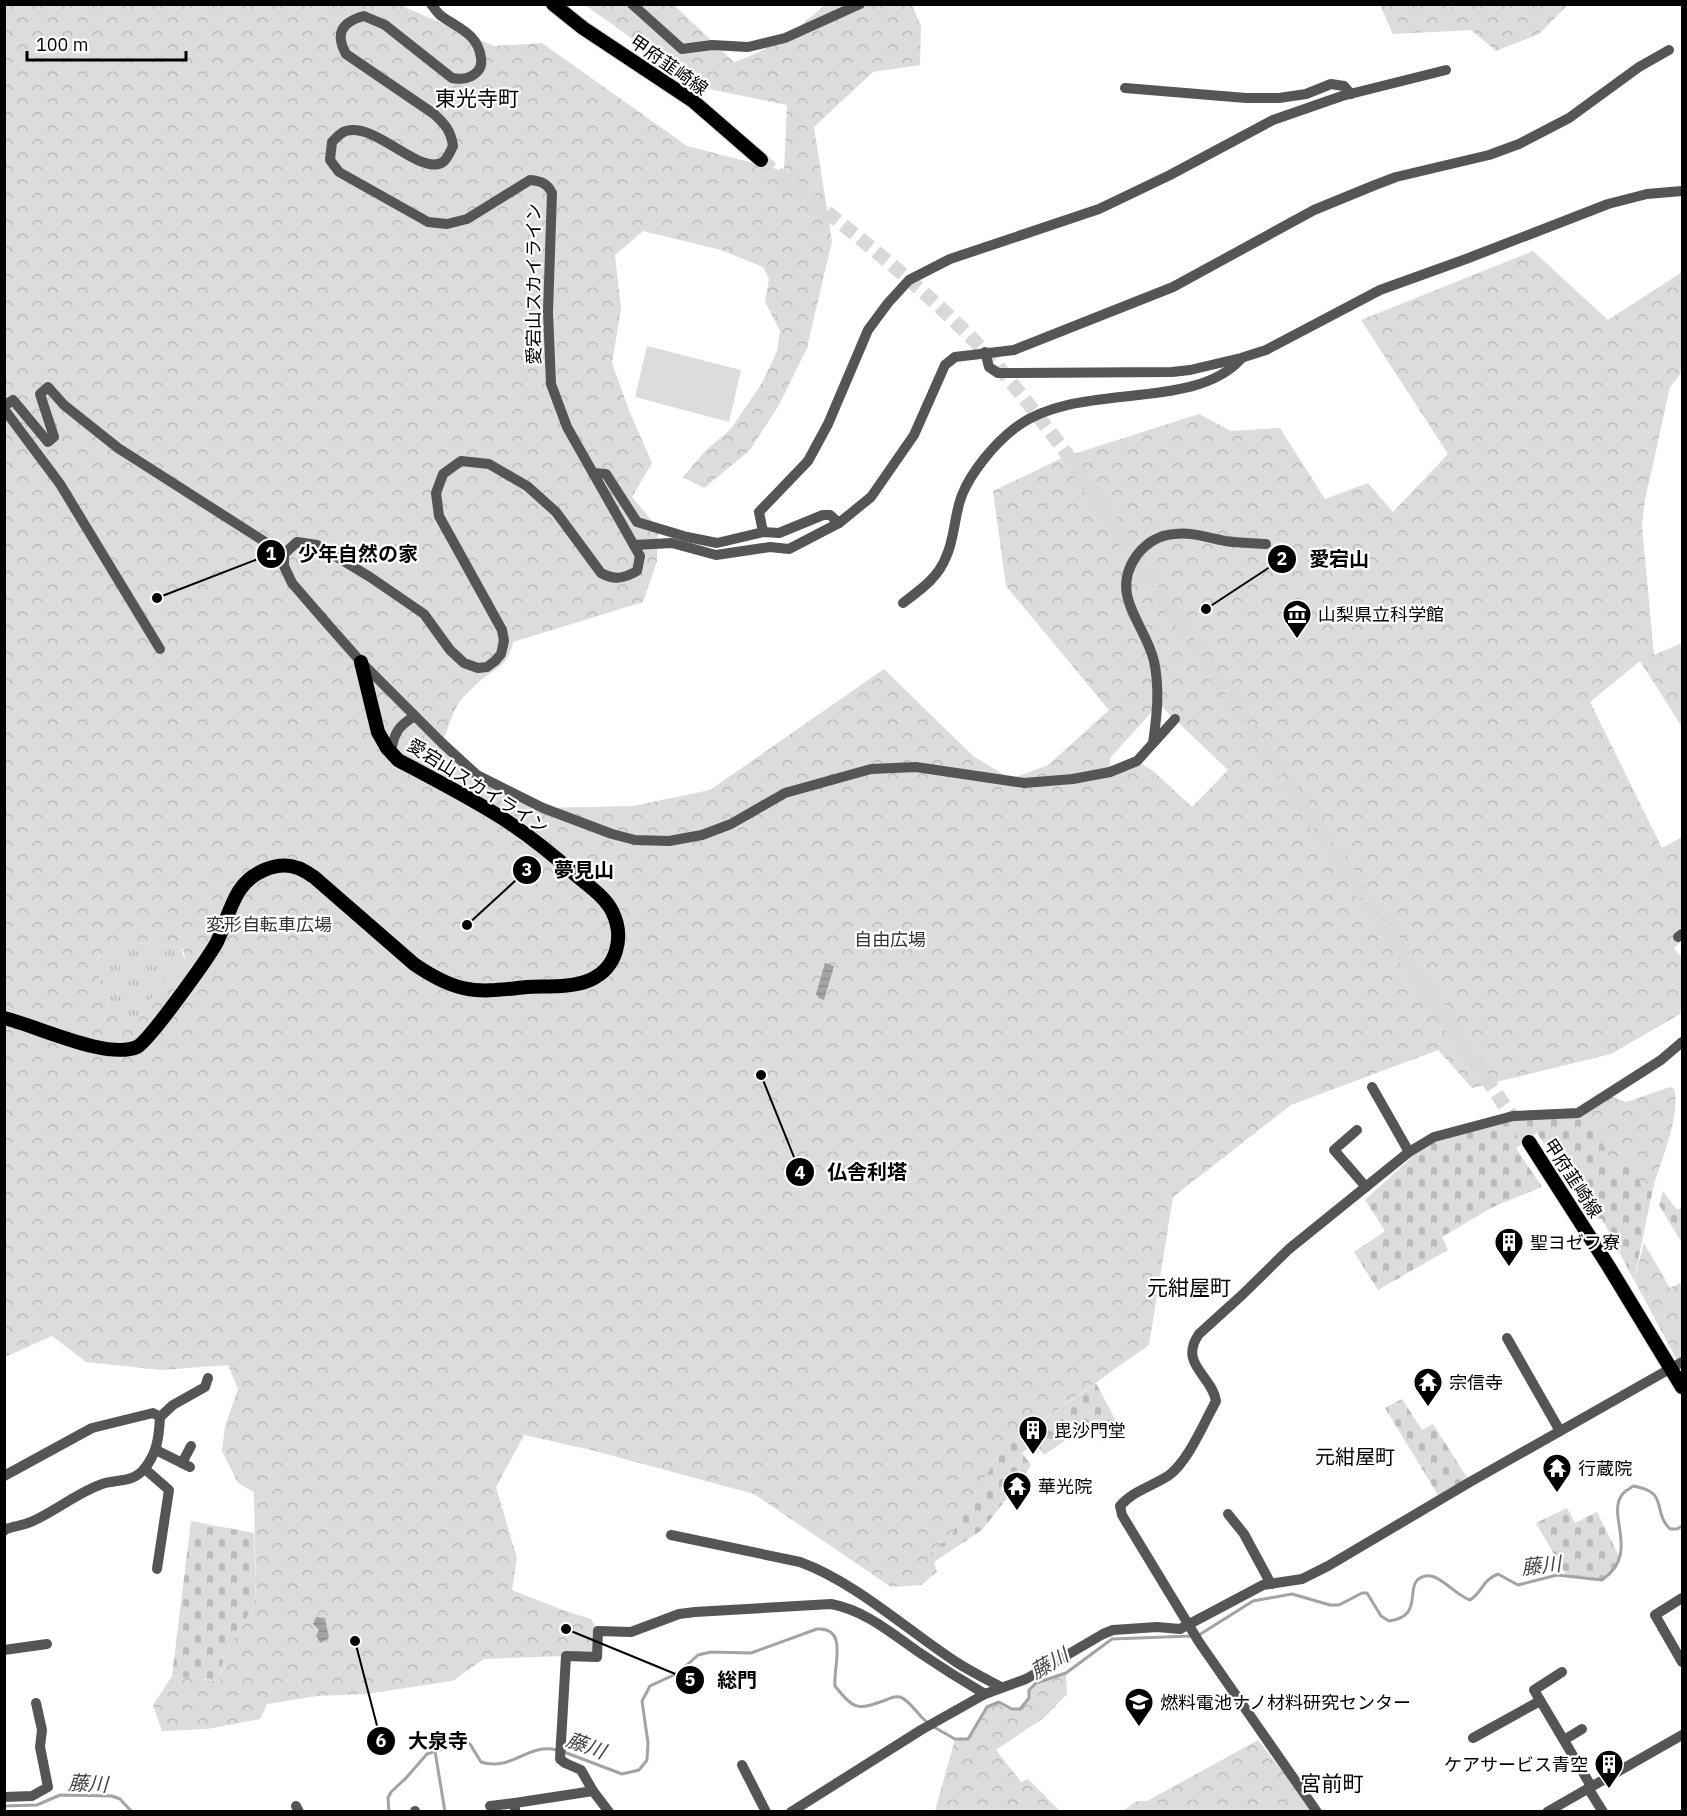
<svg xmlns="http://www.w3.org/2000/svg" width="1687" height="1816" viewBox="0 0 1687 1816" font-family="'IBM Plex Sans','Noto Sans JP',sans-serif">
<style>
.grass{fill:url(#grass-tufts)}
.forest{fill:url(#forest-crowns);fill-rule:evenodd}
.cemetery{fill:url(#cemetery-stones)}
.pitch{fill:#dcdcdc}
.water{fill:url(#water-rules)}
.lines{fill:none;stroke-linecap:round;stroke-linejoin:round}
.stream{stroke:#a3a3a3;stroke-width:3}
.major-tunnel{stroke:#d9d9d9;stroke-width:14;stroke-dasharray:14 7;stroke-linecap:butt}
.major-casing{stroke:#dbdbdb;stroke-width:16}
.minor{stroke:#555;stroke-width:10}
.major{stroke:#000;stroke-width:14}
.labels{text-anchor:middle;dominant-baseline:central;stroke-width:4.5;stroke-linejoin:round;paint-order:stroke}
.street-label{font-size:18px;fill:#000;stroke:#fff}
.poi-label{font-size:18px;fill:#000;stroke:#fff;text-anchor:start}
.park-label{font-size:18px;fill:#333;stroke:#fff}
.neighbourhood-label{font-size:20px;fill:#000;stroke:#fff}
.water-label{font-size:20px;font-style:italic;fill:#444;stroke:#fff}
.quarter-label{font-size:21px;fill:#000;stroke:#fff}
.leader{fill:none;stroke:#000;stroke-width:2}
.callout-dot{fill:#000;stroke:#fff;stroke-width:2}
.mark-label{font-size:18px;text-anchor:middle;font-weight:bold;fill:#fff}
.callout-label{font-size:20px;text-anchor:middle;font-weight:bold;fill:#000;stroke:#fff;stroke-width:4.5;stroke-linejoin:round;paint-order:stroke}
</style>
<defs>
<pattern id="grass-tufts" width="24" height="20" patternUnits="userSpaceOnUse" patternTransform="scale(1.5)"><rect width="24" height="20" fill="#dcdcdc"/><path d="M3 7l-1-3M5 7V3M7 7l1-3M15 17l-1-3M17 17v-4M19 17l1-3" fill="none" stroke="#bbb"/></pattern>
<pattern id="forest-crowns" width="20" height="18" patternUnits="userSpaceOnUse" patternTransform="scale(1.5)"><rect width="20" height="18" fill="#dcdcdc"/><path d="M2 6a3 3 0 1 1 6 0M12 15a3 3 0 1 1 6 0" fill="none" stroke="#bbb"/></pattern>
<pattern id="cemetery-stones" width="16" height="16" patternUnits="userSpaceOnUse" patternTransform="scale(1.5)"><rect width="16" height="16" fill="#dcdcdc"/><path d="M2 7V4a2 2 0 0 1 4 0v3zM10 15v-3a2 2 0 0 1 4 0v3z" fill="#bbb"/></pattern>
<pattern id="water-rules" width="6" height="5" patternUnits="userSpaceOnUse" patternTransform="scale(1.5)"><rect width="6" height="5" fill="#a3a3a3"/><path d="M0 2.5h6" fill="none" stroke="#8b8b8b"/></pattern>
</defs>
<rect width="100%" height="100%" fill="#fff"/>
<path class="grass" d="M136,943L181,947L185,961L152,998L138,1020L131,1023C127,1023 124,1023 121,1021C106,1013 99,976 95,962L111,946Z"/>
<g class="forest">
<path d="M5,5H400L494,46L542,43L687,146L784,171L787,105L699,87L585,5H674L734,62C774,49 794,31 825,5H912L921,26L920,65L873,72L814,127L832,241L807,348L779,405L750,450L704,488L683,477L705,451L730,430L762,383L777,351L780,331L765,302L769,279L763,267L721,250L643,231L615,255L621,309L612,363L630,413L652,463L632,497L658,528L657,561L643,602L513,642C509,663 501,665 485,677C477,683 468,692 461,700C452,711 448,730 442,743L477,775L543,808L633,806L710,790L884,669L973,756L1011,779L1048,765L1109,710L1006,586L993,491L1064,457L1199,414L1231,431L1280,428L1325,499L1368,483L1393,512L1448,454L1361,320L1533,251L1608,320L1682,272V372L1670,387L1645,500L1642,526L1654,655L1682,643V727L1640,661L1590,702L1662,848L1682,837V940L1674,949L1682,957V1013L1611,1054L1472,1088L1438,1050L1291,1105L1173,1197L1149,1345L1002,1449L956,1526L951,1537L931,1551L937,1572L921,1585L891,1587L754,1494L591,1450L524,1435L496,1487L517,1558L512,1590L565,1611L591,1619L598,1631L597,1657L566,1656L484,1659L452,1681L366,1694L317,1696L267,1704L260,1719L207,1729L162,1731L153,1705L172,1676L219,1681L225,1651L256,1603L254,1492L238,1483L222,1451L225,1426L238,1389L228,1365L161,1370L86,1362L52,1336L5,1357ZM1159,704L1228,770L1192,807L1152,770L1140,763L1110,771V758ZM136,943L181,947L184,952L185,961L152,998L138,1020L131,1023C127,1023 124,1023 121,1021C106,1013 99,976 95,961L111,946Z"/>
<path d="M1444,5L1452,7L1455,4L1568,5L1539,34L1496,51L1471,30L1393,34L1380,5Z"/>
<path d="M1670,1087L1674,1089C1681,1114 1662,1159 1654,1184L1642,1187L1614,1168L1513,1116L1578,1113L1607,1095L1626,1102Z"/>
<path d="M1644,1243L1670,1288L1682,1282V1359L1678,1362L1634,1280Z"/>
<path d="M1066,1673L1067,1694L1045,1717L996,1750L1021,1782L1028,1779L1060,1811H935L955,1739H968L987,1707L999,1702L1012,1709H1020L1029,1698V1690L1036,1683Z"/>
<path d="M1258,1740L1284,1773L1310,1811L1121,1812L1137,1801H1147Z"/>
</g>
<g class="cemetery">
<path d="M1513,1116L1592,1120L1614,1168L1630,1161L1642,1187L1654,1184L1634,1280L1602,1219L1592,1218L1537,1133L1516,1148L1542,1187L1493,1207L1442,1237L1448,1250L1378,1290L1354,1252L1385,1231L1365,1200L1434,1137Z"/>
<path d="M1663,1191L1677,1210L1682,1207V1243L1659,1205Z"/>
<path d="M1096,1383L1117,1423L1103,1441L1094,1421L1044,1455L1035,1443L1022,1453L1031,1465L1023,1478L1017,1472L1001,1489L1008,1497L982,1530L934,1562L931,1551L951,1537L956,1526L1002,1449Z"/>
<path d="M1402,1399L1422,1430L1433,1424L1470,1482L1441,1500L1385,1408Z"/>
<path d="M1567,1508L1575,1523L1597,1512L1620,1558L1617,1567L1602,1580L1566,1575L1536,1523Z"/>
<path d="M191,1521L254,1533L256,1603L225,1651L219,1681L172,1676Z"/>
</g>
<path class="pitch" d="M647,346L741,370L729,422L635,397Z"/>
<g class="water">
<path d="M825,963L834,966L824,1000L819,998L816,994Z"/>
<path d="M316,1617L325,1618L329,1638L321,1643L316,1636L319,1630L313,1624Z"/>
</g>
<g class="lines">
<g class="stream">
<path d="M1199,1635L1253,1601L1292,1594L1330,1605H1339L1362,1593H1367L1381,1616L1389,1621C1428,1616 1400,1580 1426,1576C1439,1573 1456,1596 1470,1600C1483,1592 1482,1580 1498,1574L1518,1585L1557,1575L1602,1580C1641,1553 1606,1516 1622,1495C1624,1491 1630,1489 1633,1486C1670,1492 1651,1510 1670,1529H1677L1682,1526"/>
<path d="M932,1726L955,1739H968L987,1707L999,1702L1012,1709H1020L1029,1698V1690L1036,1683L1066,1673L1112,1639L1192,1636"/>
<path d="M435,1751L445,1812"/>
<path d="M564,1752L622,1774L639,1770L647,1760L648,1743L642,1701L650,1686L678,1673L698,1655L711,1652L751,1653L817,1629C849,1627 833,1666 835,1686C855,1711 858,1710 886,1700C890,1698 895,1696 900,1697C910,1700 918,1716 927,1722"/>
<path d="M4,1806L37,1805L60,1795L112,1796L120,1799L132,1812"/>
<path d="M389,1812L388,1798L391,1792L406,1778L427,1754L464,1741L470,1744L481,1762C512,1772 529,1742 557,1750"/>
</g>
<path class="major-tunnel" d="M761,160C841,224 927,287 996,364C1019,391 1040,419 1062,447L1529,1142"/>
<g class="major-casing">
<g id="major">
<path d="M553,4L583,28L693,101L761,160"/>
<path d="M4,1018C37,1026 107,1060 137,1047C149,1041 209,957 217,942C225,925 229,907 239,891C250,873 277,860 298,868C304,870 309,874 314,877L414,964C430,975 445,984 463,988C484,993 506,989 527,987C546,986 572,988 590,980C617,968 625,937 612,911C605,897 589,886 577,876C551,853 524,831 494,813C463,794 430,777 398,760L387,748L378,732L361,662"/>
<path d="M1529,1142L1609,1267L1682,1387"/>
</g>
</g>
<g class="minor">
<path d="M431,4C434,8 437,12 440,15C457,28 478,33 481,58C482,63 481,67 478,71C471,79 462,80 452,78L385,25L364,16C341,22 335,34 346,54L434,114C445,124 451,131 453,146C450,152 448,158 443,162C421,177 376,122 346,131C341,132 336,138 332,142L330,160L339,172L428,222L447,224L467,219L530,180C541,181 547,183 552,193L548,312L551,384L567,427L640,556L637,571C623,579 614,580 601,573L556,512L527,486L489,464L461,461L443,474L436,493L439,516L502,630L504,641L501,654L495,661L487,667L478,668L464,663L450,650L424,614L370,577L317,545L297,542L284,554V566L292,583L324,620L361,662L442,743L477,775L543,808L612,834L635,840L669,841L702,835L731,824L785,793L871,769L916,767L1024,783L1073,779L1110,772L1137,761L1175,719"/>
<path d="M632,4L682,49L712,45L748,47L785,38L860,4"/>
<path d="M1125,88L1246,98H1279L1306,94L1331,84L1344,86L1351,94"/>
<path d="M985,352L989,367L998,373L1172,372L1190,370L1241,358L1266,350L1380,290L1466,259L1608,204L1647,194L1682,191"/>
<path d="M4,406L13,400L48,442L54,437L40,394L48,387L64,405L118,448L284,554"/>
<path d="M4,409L60,484L160,649"/>
<path d="M593,473L606,474L637,522L687,537L717,543L763,532L779,533L823,515H830L839,523"/>
<path d="M763,532L759,512L808,461L828,424L868,330L888,303L909,280L950,259L1099,209L1170,175L1273,120L1342,96L1446,70"/>
<path d="M634,545L672,543L716,555L770,547L789,549L839,523L871,497L914,435L945,365L955,357L1014,350L1173,287L1314,210L1375,185L1396,177L1489,155L1519,144L1569,118L1639,67L1669,50"/>
<path d="M903,603C920,590 938,578 946,557C955,538 954,515 962,495C971,472 995,443 1015,428C1077,380 1192,413 1241,359"/>
<path d="M1153,743C1157,715 1160,689 1154,661C1145,623 1108,595 1137,555C1147,542 1159,535 1175,534C1193,532 1208,538 1225,541C1239,543 1253,543 1266,544"/>
<path d="M391,752C394,733 398,726 415,716"/>
<path d="M1678,937L1682,934"/>
<path d="M1372,1087L1409,1152"/>
<path d="M1357,1130L1334,1150L1366,1187"/>
<path d="M1507,1338L1560,1431"/>
<path d="M160,1417L173,1405L205,1387L208,1378"/>
<path d="M156,1450L190,1467"/>
<path d="M182,1463L191,1446"/>
<path d="M145,1469L169,1490L157,1569"/>
<path d="M4,1476L92,1428L153,1413L160,1417C159,1437 157,1454 144,1469C133,1483 117,1479 102,1484C77,1493 57,1510 33,1521C25,1525 15,1526 6,1529L4,1531"/>
<path d="M1228,1514L1244,1534L1271,1584"/>
<path d="M671,1535L800,1562C855,1582 907,1630 956,1662C970,1671 986,1679 1001,1687"/>
<path d="M1682,1598L1655,1615L1682,1662"/>
<path d="M4,1650L47,1644"/>
<path d="M1562,1672L1534,1690L1591,1786"/>
<path d="M1473,1738L1540,1701"/>
<path d="M1564,1740L1582,1729"/>
<path d="M742,1765L766,1812"/>
<path d="M1588,1788L1603,1812"/>
<path d="M4,1797L32,1796L48,1787L40,1747L42,1730L36,1703"/>
<path d="M296,1806L299,1812"/>
<path d="M490,1806L515,1803"/>
<path d="M415,1811V1812"/>
<path d="M515,1812V1803L593,1791"/>
<path d="M609,1812L593,1791L581,1770L565,1763L560,1759L566,1656L597,1657L598,1631L631,1632L679,1614L695,1612L831,1604C864,1610 890,1632 917,1651C939,1666 961,1680 985,1694"/>
<path d="M791,1812L921,1730L985,1694L1026,1679L1103,1634L1113,1630L1157,1627L1180,1629L1263,1585L1302,1579L1328,1566L1470,1482L1682,1362"/>
<path d="M1317,1812L1199,1642L1122,1515L1120,1506C1133,1491 1152,1486 1168,1476C1188,1462 1204,1423 1216,1401C1212,1375 1178,1364 1199,1334L1242,1295L1289,1249L1409,1152L1434,1137L1513,1116L1578,1113L1661,1060L1682,1042"/>
<path d="M1547,1812L1682,1735"/>
</g>
<use href="#major" class="major"/>
</g>
<defs>
<g id="museum-pin" transform="scale(1.5)"><path d="M0 17L-7.5 6A9.5 9.5 0 1 1 7.5 6Z" fill="#000" stroke="#fff"/><path d="M0-6L6-3V-2H-6V-3ZM-5-1h2V3h-2ZM-1-1h2V3h-2ZM3-1h2V3H3ZM-6 4H6V6H-6Z" fill="#fff"/></g>
<g id="building-pin" transform="scale(1.5)"><path d="M0 17L-7.5 6A9.5 9.5 0 1 1 7.5 6Z" fill="#000" stroke="#fff"/><path d="M-4-6H4V6H1V3H-1V6H-4ZM-2.5-4.3h1.7v1.8h-1.7ZM.8-4.3h1.7v1.8H.8ZM-2.5-1h1.7V.8h-1.7ZM.8-1h1.7V.8H.8Z" fill="#fff"/></g>
<g id="temple-pin" transform="scale(1.5)"><path d="M0 17L-7.5 6A9.5 9.5 0 1 1 7.5 6Z" fill="#000" stroke="#fff"/><path d="M0-6L5-2H3V0L6.5 2.5H4V6H1.5V3h-3V6H-4V2.5H-6.5L-3 0V-2H-5Z" fill="#fff"/></g>
<g id="university-pin" transform="scale(1.5)"><path d="M0 17L-7.5 6A9.5 9.5 0 1 1 7.5 6Z" fill="#000" stroke="#fff"/><path d="M0-5L7-2L0 1L-7-2ZM-4 1L0 2.5L4 1V4Q0 6-4 4Z" fill="#fff"/></g>
</defs>
<g fill-rule="evenodd">
<use href="#museum-pin" x="1297" y="614"/>
<use href="#building-pin" x="1509" y="1242"/>
<use href="#temple-pin" x="1428" y="1382"/>
<use href="#building-pin" x="1033" y="1430"/>
<use href="#temple-pin" x="1557" y="1468"/>
<use href="#temple-pin" x="1017" y="1486"/>
<use href="#university-pin" x="1139" y="1702"/>
<use href="#building-pin" x="1609" y="1764"/>
</g>
<g class="labels">
<g class="street-label">
<text transform="translate(669 65) rotate(35)">甲府韮崎線</text>
<text transform="translate(533 284) rotate(-90)">愛宕山スカイライン</text>
<text transform="translate(478 786) rotate(32)">愛宕山スカイライン</text>
<text transform="translate(1573 1178) rotate(57)">甲府韮崎線</text>
</g>
<g class="poi-label">
<text x="1318" y="614">山梨県立科学館</text>
<text x="1530" y="1242">聖ヨゼフ寮</text>
<text x="1449" y="1382">宗信寺</text>
<text x="1054" y="1430">毘沙門堂</text>
<text x="1578" y="1468">行蔵院</text>
<text x="1038" y="1486">華光院</text>
<text x="1160" y="1702">燃料電池ナノ材料研究センター</text>
<text x="1588" y="1764" text-anchor="end">ケアサービス青空</text>
</g>
<g class="park-label">
<text x="269" y="924">変形自転車広場</text>
<text x="890" y="939">自由広場</text>
</g>
<g class="neighbourhood-label">
<text x="1355" y="1456">元紺屋町</text>
</g>
<g class="water-label">
<text transform="translate(1541 1565) rotate(-6)">藤川</text>
<text transform="translate(1049 1663) rotate(-30)">藤川</text>
<text transform="translate(586 1745) rotate(20)">藤川</text>
<text transform="translate(88 1783) rotate(3)">藤川</text>
</g>
<g class="quarter-label">
<text x="477" y="98">東光寺町</text>
<text x="1189" y="1287">元紺屋町</text>
<text x="1332" y="1783">宮前町</text>
</g>
</g>
<path class="leader" d="M157 598L271 554M1206 609L1282 559M467 925L527 870M761 1075L800 1172M566 1629L690 1680M355 1641L381 1741"/>
<g class="callout-dot">
<circle cx="157" cy="598" r="6"/>
<circle cx="1206" cy="609" r="6"/>
<circle cx="467" cy="925" r="6"/>
<circle cx="761" cy="1075" r="6"/>
<circle cx="566" cy="1629" r="6"/>
<circle cx="355" cy="1641" r="6"/>
<circle cx="271" cy="554" r="15"/>
<circle cx="1282" cy="559" r="15"/>
<circle cx="527" cy="870" r="15"/>
<circle cx="800" cy="1172" r="15"/>
<circle cx="690" cy="1680" r="15"/>
<circle cx="381" cy="1741" r="15"/>
</g>
<g class="mark-label">
<text x="271" y="560">1</text>
<text x="1282" y="565">2</text>
<text x="527" y="876">3</text>
<text x="800" y="1179">4</text>
<text x="690" y="1686">5</text>
<text x="381" y="1747">6</text>
</g>
<g class="callout-label">
<text x="358" y="561">少年自然の家</text>
<text x="1339" y="566">愛宕山</text>
<text x="584" y="877">夢見山</text>
<text x="867" y="1179">仏舎利塔</text>
<text x="737" y="1687">総門</text>
<text x="438" y="1748">大泉寺</text>
</g>
<rect width="1687" height="1816" fill="none" stroke="#000000" stroke-width="12"/>
<path d="M27 51v9h159v-9" fill="none" stroke="#000000" stroke-width="3"/>
<text x="36" y="51" font-size="18" fill="#000000" stroke="#ffffff" stroke-width="4.5" paint-order="stroke">100 m</text>
</svg>
